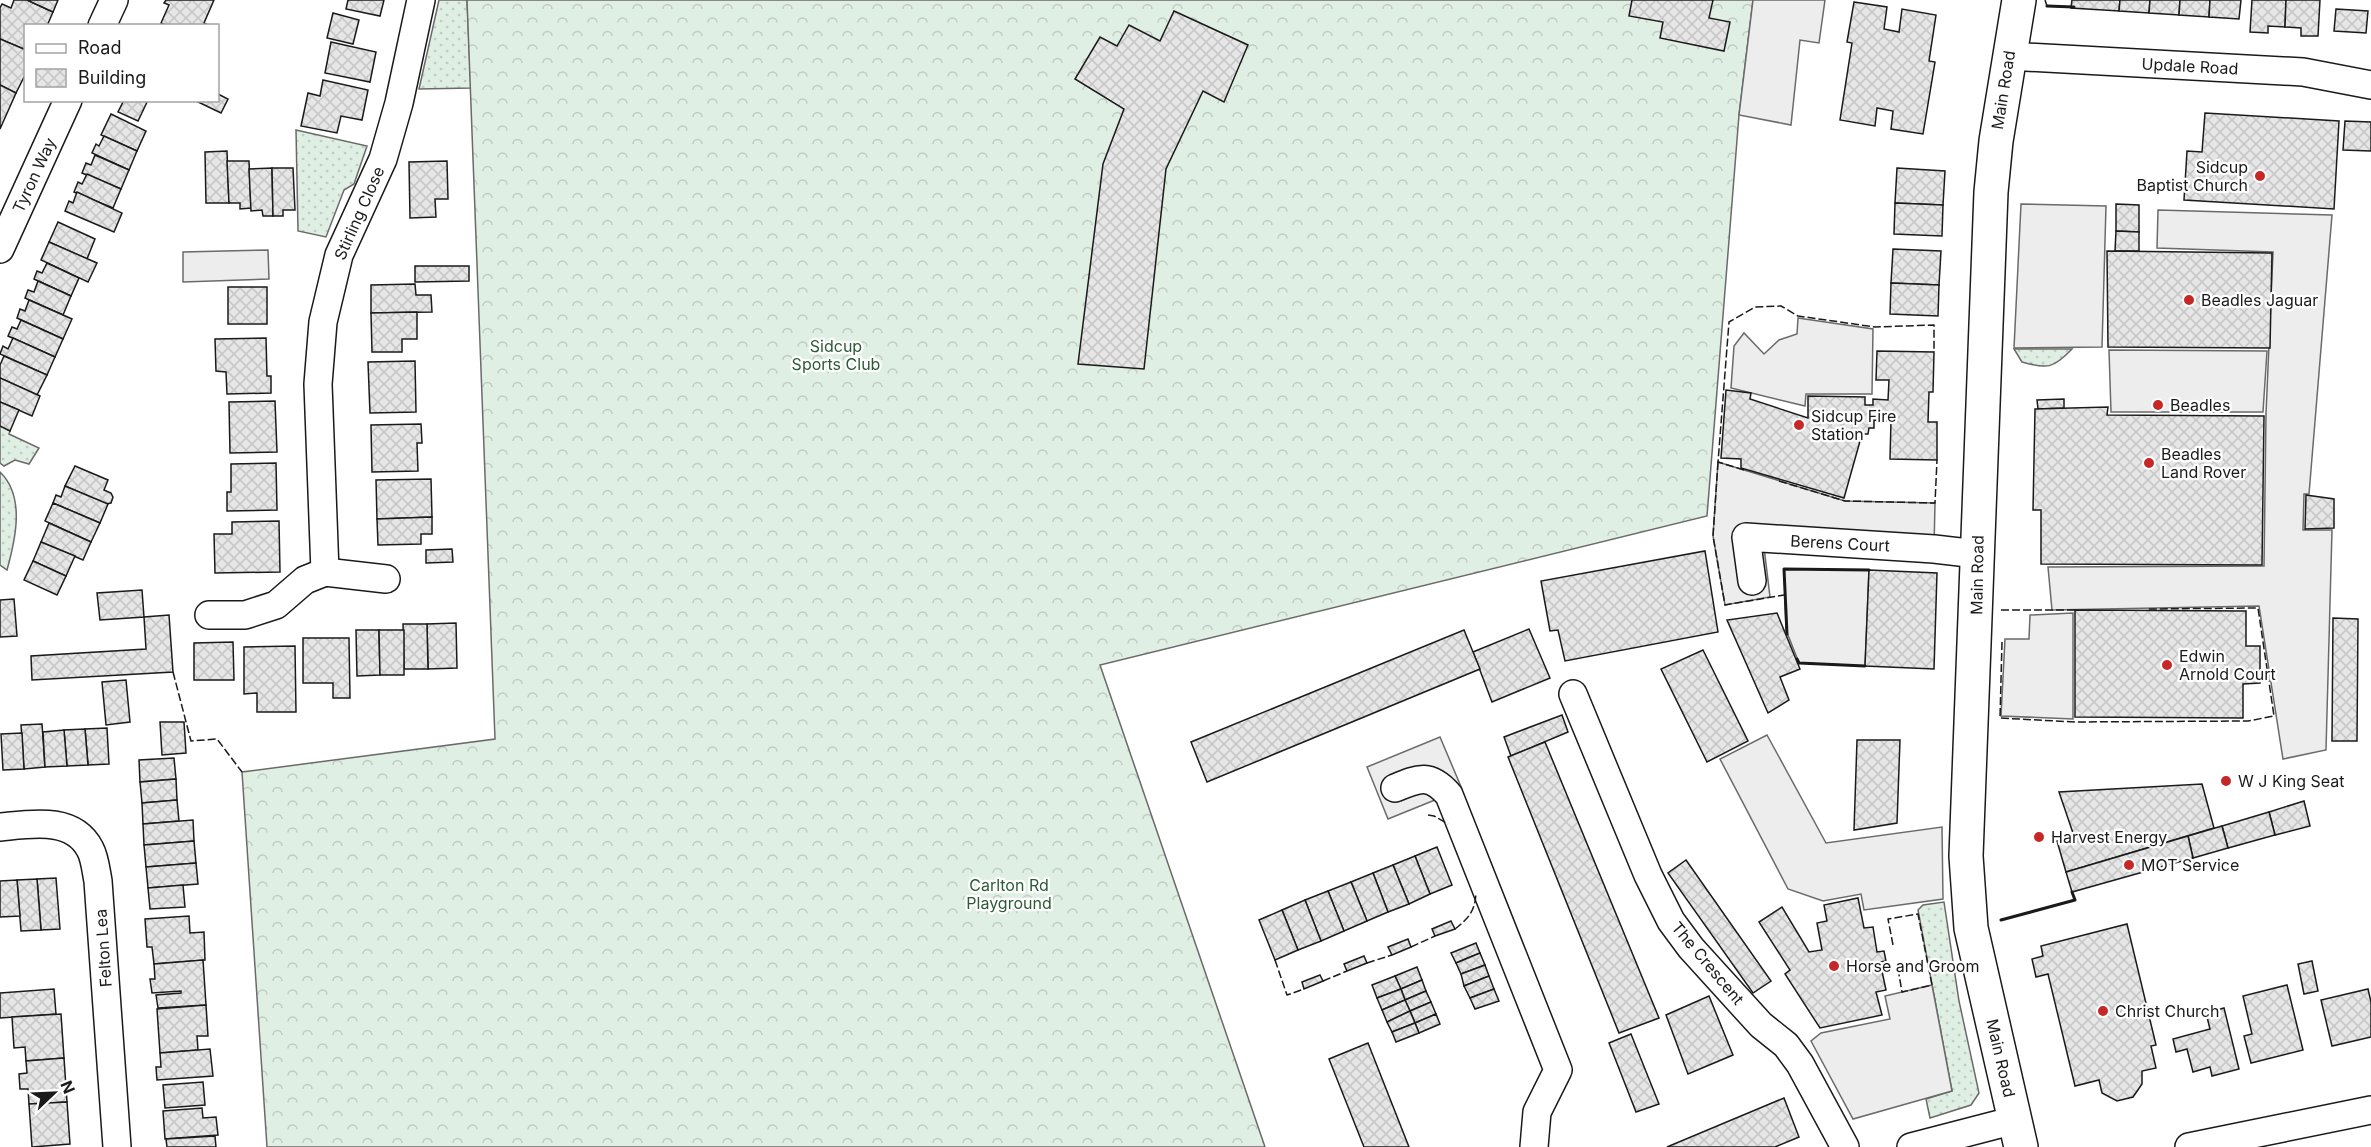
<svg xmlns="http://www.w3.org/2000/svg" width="2371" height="1147" viewBox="0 0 2371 1147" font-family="Inter,sans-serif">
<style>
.grass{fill:url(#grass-dots);stroke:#6a6a6a;stroke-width:1.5}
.forest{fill:url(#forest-crowns);stroke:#6a6a6a;stroke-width:1.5}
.parking{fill:#ededed;stroke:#6a6a6a;stroke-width:1.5}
.building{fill:url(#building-cross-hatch);stroke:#1a1a1a;stroke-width:1.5}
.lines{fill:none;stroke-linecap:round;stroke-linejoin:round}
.minor-casing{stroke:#1a1a1a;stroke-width:30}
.primary-casing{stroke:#1a1a1a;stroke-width:36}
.minor{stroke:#fff;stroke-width:27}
.primary{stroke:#fff;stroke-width:33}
.fence{stroke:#1a1a1a;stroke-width:1.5;stroke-dasharray:8 3;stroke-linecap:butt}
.wall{stroke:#1a1a1a;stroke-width:3}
.poi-dot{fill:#c62828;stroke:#fff;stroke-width:2}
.labels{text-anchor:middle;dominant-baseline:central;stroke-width:4.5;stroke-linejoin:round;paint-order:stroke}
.street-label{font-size:16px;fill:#1a1a1a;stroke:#fff}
.poi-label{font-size:16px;fill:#1a1a1a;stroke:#fff;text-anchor:start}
.park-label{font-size:16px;fill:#2b5a34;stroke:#fff}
</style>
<defs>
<pattern id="grass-dots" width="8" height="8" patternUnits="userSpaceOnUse" patternTransform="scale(1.5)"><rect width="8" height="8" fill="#e0efe3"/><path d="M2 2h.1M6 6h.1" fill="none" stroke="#c0ccc2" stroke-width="1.8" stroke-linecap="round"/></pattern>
<pattern id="forest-crowns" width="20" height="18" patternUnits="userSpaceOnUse" patternTransform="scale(1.5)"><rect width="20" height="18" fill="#e0efe3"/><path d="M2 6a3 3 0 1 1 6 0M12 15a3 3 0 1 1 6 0" fill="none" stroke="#c0ccc2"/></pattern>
<pattern id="building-cross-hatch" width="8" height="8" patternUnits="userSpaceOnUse" patternTransform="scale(1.5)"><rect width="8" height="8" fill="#e6e6e6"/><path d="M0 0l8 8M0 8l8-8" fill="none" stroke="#c5c5c5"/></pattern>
</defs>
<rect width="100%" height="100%" fill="#fff"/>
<g class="grass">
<path d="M439,0H467L471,88L419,89Z"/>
<path d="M296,130L367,146L354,184L344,190L326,237L298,231Z"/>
<path d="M2014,349H2072C2053,369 2047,369 2022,362Z"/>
<path d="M0,426L10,431L9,434L39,448L29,464L15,460L4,466L0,463Z"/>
<path d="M0,472C26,497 15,541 7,570L0,565Z"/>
<path d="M1944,902L1959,1001L1979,1093L1971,1105L1930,1118L1926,1099L1952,1091L1918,910L1923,905Z"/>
</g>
<path class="forest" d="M467,0H1753L1739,115L1707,516L1100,665L1265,1147H267L242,772L495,739Z"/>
<g class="parking">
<path d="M1753,0H1825L1819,43L1800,40L1791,125L1739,115Z"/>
<path d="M2021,204L2106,206L2102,347L2014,348Z"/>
<path d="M2158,210L2332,215L2309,494H2304L2303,530H2332L2326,750L2283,759L2259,606L2052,610L2048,567L2264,566L2266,414L2273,252L2157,248Z"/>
<path d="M268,250L269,279L183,282V252Z"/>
<path d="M1798,318L1873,329L1872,394H1806L1805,406L1731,388L1734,346L1744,333L1764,354L1779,340L1797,334Z"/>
<path d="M2109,350L2267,351L2263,412H2111Z"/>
<path d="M1718,462L1845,501L1935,503L1934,549L1763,539L1770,597L1725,605L1713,536Z"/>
<path d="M1784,569L1869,570L1865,666L1799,663L1786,630Z"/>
<path d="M2073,613V719L2001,716L2005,639H2029L2030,615Z"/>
<path d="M1767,735L1826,843L1942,827L1943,899L1864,910L1861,894L1823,901L1788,889L1720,759Z"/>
<path d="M1440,737L1462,789L1388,819L1367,767Z"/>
<path d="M1932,985L1952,1091L1853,1119L1811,1041L1821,1033L1890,1019L1885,996Z"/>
</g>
<g class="building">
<path d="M14,0H27L53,12L47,26H26V50L0,39V8L2,4L11,8Z"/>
<path d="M27,0H58L53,12Z"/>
<path d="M166,0H214L204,23L210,26H168L161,23L169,5L164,3Z"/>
<path d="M348,0H384L380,16L346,9Z"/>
<path d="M1632,0H1713L1709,18L1730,22L1724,51L1660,38L1663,22L1629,16Z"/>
<path d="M2072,0H2120L2119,11L2071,8Z"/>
<path d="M2120,0H2150L2149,13L2119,11Z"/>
<path d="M2150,0H2180L2179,15L2149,13Z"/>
<path d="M2180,0H2210L2209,17L2179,15Z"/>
<path d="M2210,0H2241L2239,19L2209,17Z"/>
<path d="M2252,0H2286L2285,27L2268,26V33L2250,32Z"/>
<path d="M2286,0H2320L2318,36H2301V28L2285,27Z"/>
<path d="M1854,2L1887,7L1884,29L1899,32L1902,9L1936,15L1929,61L1935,62L1923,134L1891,129L1893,111L1877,108L1875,126L1840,120L1852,43L1847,42Z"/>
<path d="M2336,9L2368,11L2366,33L2334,31Z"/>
<path d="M1174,11L1248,45L1224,102L1203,91L1166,169L1144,369L1078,364L1103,164L1124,109L1075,79L1100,37L1117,46L1129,25L1160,41Z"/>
<path d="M333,13L359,20L353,44L327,38Z"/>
<path d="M0,39L26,50V73L16,93L0,85Z"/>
<path d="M331,42L376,52L370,82L325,73Z"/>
<path d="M323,80L368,90L362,120L341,116L337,133L301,126L308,93L320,96Z"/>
<path d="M0,85L16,93L0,129Z"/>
<path d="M218,94L228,99L221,113L194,100H218Z"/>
<path d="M124,100H148L138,121L118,112Z"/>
<path d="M2205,113L2339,121L2334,209L2184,200L2187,151L2202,152Z"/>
<path d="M111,114L146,131L137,151L101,135Z"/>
<path d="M2345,121L2371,122V151L2343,150Z"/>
<path d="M104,136L137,151L129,170L92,153L96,144L99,146Z"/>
<path d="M227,151L229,203H206L205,152Z"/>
<path d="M95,155L129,170L121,189L82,173L86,163L91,165Z"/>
<path d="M227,161H249L251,208L240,209V203H229Z"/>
<path d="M447,161L448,199H435L436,217L410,218L409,162Z"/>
<path d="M272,168L273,216H263L262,210L251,211L249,169Z"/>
<path d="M272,168H293L295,210H283V216H273Z"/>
<path d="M1897,168L1945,171L1943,205L1895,203Z"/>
<path d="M87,174L121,189L113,208L74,192L78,182L82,184Z"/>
<path d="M77,192L122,213L114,232L65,211L69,201L73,203Z"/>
<path d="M1895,203L1943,205L1942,236L1894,234Z"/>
<path d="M2116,204L2139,205V232L2116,231Z"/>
<path d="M58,222L95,239L87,259L49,242Z"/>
<path d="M2116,231L2139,232V251H2115Z"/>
<path d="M49,242L97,263L88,282L41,260Z"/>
<path d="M1893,249L1941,251L1939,285L1891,283Z"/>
<path d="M2107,251L2272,253L2270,348L2108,347Z"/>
<path d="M47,263L79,278L71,296L34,279L37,271L42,273Z"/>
<path d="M415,266H469V281L415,282Z"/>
<path d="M38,281L71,296L63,315L25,298L28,290L34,292Z"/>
<path d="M1891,283L1939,285L1938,316L1890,314Z"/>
<path d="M415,284L416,295H431L432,312L371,313V285Z"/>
<rect x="228" y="287" width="39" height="37"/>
<path d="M29,300L72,319L63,339L17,318L20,309L25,311Z"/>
<path d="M417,312V339H402V352H372L371,313Z"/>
<path d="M21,320L63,339L55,357L8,336L12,327L17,329Z"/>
<path d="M13,338L55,357L47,375L0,354L3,346L8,349Z"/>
<path d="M266,338L267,376H271V393L227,394L226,372L216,371L215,339Z"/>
<path d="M1877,351L1934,352L1933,392H1929L1928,422H1937V460L1890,459L1891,421L1874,420V428H1869L1868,434H1862L1844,498L1741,468V459L1721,458L1726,390L1751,393L1750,399L1808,418V396L1865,397V405H1873V399L1888,400L1889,380H1876Z"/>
<path d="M4,356L47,375L37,395L0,378V365Z"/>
<path d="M415,361L416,412L370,413L368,362Z"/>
<path d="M0,378L40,396L32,416L0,402Z"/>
<path d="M2064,399V408L2038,409L2037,400Z"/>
<path d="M275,401L277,452L230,453L229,402Z"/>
<path d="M0,402L19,410L10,431L0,426Z"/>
<path d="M2108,407L2107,415L2264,416L2262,565L2041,564V510H2033L2035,409Z"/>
<path d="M421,424L422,443H417L418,471L372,472L371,425Z"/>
<path d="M276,463L277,510L227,511V492H231V464Z"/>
<path d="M75,466L108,480L104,490L111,493L113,497L111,503L106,504L65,486Z"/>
<path d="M431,479L432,517L377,519L376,480Z"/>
<path d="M65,486L108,504L100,523L53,503L56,495L61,497Z"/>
<path d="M2306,495L2334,499V528L2305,529Z"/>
<path d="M53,503L100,523L91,542L45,521Z"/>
<path d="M432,517V534H421V544L378,545L377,519Z"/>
<path d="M279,521L280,572L215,573L214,534H232V522Z"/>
<path d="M49,523L91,542L83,560L41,542Z"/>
<path d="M41,542L75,556L66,576L33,561Z"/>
<path d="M452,549L453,562L426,563V550Z"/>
<path d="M1705,551L1718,632L1565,661L1558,630L1550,631L1541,581Z"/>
<path d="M33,561L66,576L57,595L24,580Z"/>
<path d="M1869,570L1937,573L1934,669L1865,666Z"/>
<path d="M142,590L144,617L100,620L97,593Z"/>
<path d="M14,599L17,636L0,637V600Z"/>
<path d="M2075,610L2246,611V646H2260V683L2243,684V718L2075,717Z"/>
<path d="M1777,613L1800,669L1780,677L1789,700L1768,713L1727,620Z"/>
<path d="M169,615L173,672L32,680L31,656L146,649L144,617Z"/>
<path d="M2333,618L2358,619L2357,741H2332Z"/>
<path d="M456,623L457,668L428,669L427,624Z"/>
<path d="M403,624H427L428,669H404Z"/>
<path d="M1529,629L1550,678L1492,702L1473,652Z"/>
<path d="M356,630H379L380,675L357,676Z"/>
<path d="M379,630H404V675H380Z"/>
<path d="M1464,630L1480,669L1207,782L1191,742Z"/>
<path d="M303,638H349L350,698H333V683H303Z"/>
<path d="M233,642L234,680H194V643Z"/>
<path d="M295,646L296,712H257V693L244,694V647Z"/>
<path d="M1703,650L1748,741L1707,762L1661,669Z"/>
<path d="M126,680L130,722L106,725L102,682Z"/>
<path d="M1562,715L1568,732L1511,756L1504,737Z"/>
<path d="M160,722H184L186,753L162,755Z"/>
<path d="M42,724L45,767L24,769L21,725Z"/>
<path d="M107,728L109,764L88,765L85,729Z"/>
<path d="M85,729L88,765L67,766L64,730Z"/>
<path d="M64,730L67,766L45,767L43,732Z"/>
<path d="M22,733L24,769L3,770L1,734Z"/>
<path d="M1857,740H1900L1897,823L1854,830Z"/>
<path d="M1545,742L1659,1018L1619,1033L1508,757Z"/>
<path d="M174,758L176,779L140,782L139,760Z"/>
<path d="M176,779L177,800L142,803L140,782Z"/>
<path d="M2202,784L2214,828L2066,872L2057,841L2074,836L2059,792Z"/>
<path d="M177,800L179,821L143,824L142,803Z"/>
<path d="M2304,801L2310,826L2275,835L2269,812Z"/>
<path d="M2269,812L2275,835L2228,848L2222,826Z"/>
<path d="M193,820L194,841L144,845L143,824Z"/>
<path d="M2222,826L2228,848L2193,858L2188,836Z"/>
<path d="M2188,836L2193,858L2072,892L2066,872Z"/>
<path d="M194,841L196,863L146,867L144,845Z"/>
<path d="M1437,847L1452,885L1430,894L1415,856Z"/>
<path d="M1415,856L1430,894L1409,904L1393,865Z"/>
<path d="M1686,860L1771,981L1753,993L1668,873Z"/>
<path d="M196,863L198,884L148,888L146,867Z"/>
<path d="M1393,865L1409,904L1388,912L1373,873Z"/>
<path d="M1373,873L1388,912L1367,921L1351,882Z"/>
<path d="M56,878L60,929L41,930L37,879Z"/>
<path d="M37,879L41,930L21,931L17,880Z"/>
<path d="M17,880L20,916L0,917V881Z"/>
<path d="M1351,882L1367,921L1344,931L1328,891Z"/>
<path d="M183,885L185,907L150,909L148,888Z"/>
<path d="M1328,891L1344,931L1321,941L1305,900Z"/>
<path d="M1858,898L1864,928L1873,927L1877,952L1884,951L1886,961L1880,962L1886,990L1876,992L1882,1015L1820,1028L1785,974L1790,970L1759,922L1782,907L1809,952L1822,950L1817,923L1827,921L1824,905Z"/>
<path d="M1305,900L1321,941L1298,950L1282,910Z"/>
<path d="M1282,910L1298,950L1275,960L1259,920Z"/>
<path d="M189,916L190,933L204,932L205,960L154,964L152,947H147L145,919Z"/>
<path d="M1451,921L1455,929L1435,936L1432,929Z"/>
<path d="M2127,924L2156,1045L2151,1046L2156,1068L2142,1071V1084L2133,1097L2117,1101L2102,1093L2099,1080L2075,1086L2048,974L2036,977L2032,959L2043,956L2041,946Z"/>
<path d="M1408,939L1411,947L1392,955L1388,947Z"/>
<path d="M1476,943L1480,953L1456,963L1451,953Z"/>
<path d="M1480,953L1485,965L1461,974L1456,963Z"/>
<path d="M1364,956L1367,963L1347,971L1344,964Z"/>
<path d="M203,960L206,1005L158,1008L156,995L181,993V991L152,993L150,979H155L154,964Z"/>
<path d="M2312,961L2318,991L2304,994L2298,964Z"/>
<path d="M1485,965L1489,976L1464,986L1461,974Z"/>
<path d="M1417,967L1422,980L1401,989L1395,976Z"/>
<path d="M1320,975L1323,981L1304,989L1302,982Z"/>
<path d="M1395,976L1401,989L1377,998L1372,985Z"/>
<path d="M1489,976L1494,989L1470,998L1464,986Z"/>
<path d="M1422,980L1426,991L1405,1000L1401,989Z"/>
<path d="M2287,985L2303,1050L2251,1063L2244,1036L2252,1034L2243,996Z"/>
<path d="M54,989L56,1014L0,1018V993Z"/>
<path d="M1401,989L1405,1000L1382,1010L1377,998Z"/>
<path d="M1494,989L1499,1001L1475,1009L1470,998Z"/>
<path d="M2368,989L2371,1002V1037L2332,1046L2321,1000Z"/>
<path d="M1426,991L1431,1002L1410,1011L1405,1000Z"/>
<path d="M1709,996L1733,1055L1688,1074L1666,1015Z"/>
<path d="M1405,1000L1410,1011L1387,1022L1382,1010Z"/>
<path d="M1431,1002L1436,1014L1415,1023L1410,1011Z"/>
<path d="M206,1005L208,1036H197L198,1050L160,1053L157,1009Z"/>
<path d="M2224,1008L2239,1069L2212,1076L2210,1067L2193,1072L2187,1049L2176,1052L2173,1039L2210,1029L2206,1013Z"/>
<path d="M1410,1011L1415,1023L1392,1032L1387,1022Z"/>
<path d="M61,1014L64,1058L26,1061L25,1047L14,1048L12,1017Z"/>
<path d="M1436,1014L1440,1024L1419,1033L1415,1023Z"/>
<path d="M1415,1023L1419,1033L1396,1042L1392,1032Z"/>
<path d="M1631,1034L1659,1104L1636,1112L1609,1043Z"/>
<path d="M1368,1043L1409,1147H1364L1329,1059Z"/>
<path d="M210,1049L213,1076L157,1080L156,1067H161L160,1053Z"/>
<path d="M64,1058L67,1102L29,1104L28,1089H20L19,1074L27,1073L26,1061Z"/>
<path d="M203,1082L205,1105L165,1108L163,1085Z"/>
<path d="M1784,1098L1799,1137L1775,1147H1667Z"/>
<path d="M67,1102L70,1144L32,1147L29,1104Z"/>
<path d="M202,1108L203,1118L216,1117L218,1135L165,1139L163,1111Z"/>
<path d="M215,1136L216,1147H167L166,1139Z"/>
</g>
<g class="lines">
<g class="minor-casing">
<g id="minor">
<path d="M102,26L114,0"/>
<path d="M2008,56L2303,72L2371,85"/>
<path d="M0,249L68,100"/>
<path d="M325,572L386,579"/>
<path d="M1752,581L1746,537L1934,549L1977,554"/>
<path d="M209,615H245L276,605L305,580L325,572L318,384L323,322L339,255L383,159L399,103L421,0"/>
<path d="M1573,694L1648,875L1671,921L1691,948L1761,1025L1786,1045L1800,1064L1845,1147"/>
<path d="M1395,788C1419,778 1430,773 1449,795L1558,1070L1537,1112L1534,1147"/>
<path d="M0,827C31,824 73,816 90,849C95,858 96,871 98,881L117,1147"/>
<path d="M1911,1147L2015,1120"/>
<path d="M2189,1147L2371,1110"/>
</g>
</g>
<g class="primary-casing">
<path id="primary" d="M2019,0L1996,141L1991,192L1966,856L1971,928L2021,1147"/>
</g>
<use href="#minor" class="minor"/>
<use href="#primary" class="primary"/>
<g class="fence">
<path d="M2045,0L2047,6"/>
<path d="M1718,462L1713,536L1725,605L1784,595"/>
<path d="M1744,470L1718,462L1729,322L1755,307L1781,306L1798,316L1875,327L1934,325V352"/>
<path d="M1779,481L1845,501L1935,503L1937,460"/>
<path d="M2001,610H2077"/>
<path d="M2002,642L2000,718L2075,722L2248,721L2274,716L2258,608L2146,609"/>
<path d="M173,672L191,741L217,739L242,772"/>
<path d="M1428,815L1434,816L1448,824"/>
<path d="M1455,929C1469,918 1475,911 1476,893"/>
<path d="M1893,945L1888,919L1918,914L1932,985L1902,992L1897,963"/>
<path d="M1411,947L1435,936"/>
<path d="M1275,960L1287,995L1304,989"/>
<path d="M1367,963L1392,955"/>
<path d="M1323,981L1347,971"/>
</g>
<g class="wall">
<path d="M2047,6L2074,7"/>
<path d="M1787,634L1784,569L1869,570"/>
<path d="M1797,659L1799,663L1865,666"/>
<path d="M2001,920L2075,900L2072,892"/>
</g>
</g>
<g class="poi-dot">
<circle cx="2260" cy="176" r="6"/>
<circle cx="2189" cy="300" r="6"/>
<circle cx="2158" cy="405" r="6"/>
<circle cx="1799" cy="425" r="6"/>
<circle cx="2149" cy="463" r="6"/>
<circle cx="2167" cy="665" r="6"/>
<circle cx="2226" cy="781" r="6"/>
<circle cx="2039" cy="837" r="6"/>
<circle cx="2129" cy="865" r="6"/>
<circle cx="1834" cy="966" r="6"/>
<circle cx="2103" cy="1011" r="6"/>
</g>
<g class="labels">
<g class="street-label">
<text transform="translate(2190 66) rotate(3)">Updale Road</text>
<text transform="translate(2003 90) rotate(-81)">Main Road</text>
<text transform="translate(34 175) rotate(-65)">Tyron Way</text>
<text transform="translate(359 213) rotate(-66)">Stirling Close</text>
<text transform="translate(1840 543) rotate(3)">Berens Court</text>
<text transform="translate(1977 575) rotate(-89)">Main Road</text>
<text transform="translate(103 948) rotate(-94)">Felton Lea</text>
<text transform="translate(1708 963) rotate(50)">The Crescent</text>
<text transform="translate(2001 1058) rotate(77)">Main Road</text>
</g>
<g class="poi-label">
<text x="2248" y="167" text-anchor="end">Sidcup<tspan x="2248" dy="18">Baptist Church</tspan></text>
<text x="2201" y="300">Beadles Jaguar</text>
<text x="2170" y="405">Beadles</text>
<text x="1811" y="416">Sidcup Fire<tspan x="1811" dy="18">Station</tspan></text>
<text x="2161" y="454">Beadles<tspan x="2161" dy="18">Land Rover</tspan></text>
<text x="2179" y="656">Edwin<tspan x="2179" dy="18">Arnold Court</tspan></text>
<text x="2238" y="781">W J King Seat</text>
<text x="2051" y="837">Harvest Energy</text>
<text x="2141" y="865">MOT Service</text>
<text x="1846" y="966">Horse and Groom</text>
<text x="2115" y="1011">Christ Church</text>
</g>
<g class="park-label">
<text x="836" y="346">Sidcup<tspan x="836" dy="18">Sports Club</tspan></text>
<text x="1009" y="885">Carlton Rd<tspan x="1009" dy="18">Playground</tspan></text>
</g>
</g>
<rect x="24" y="24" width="195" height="78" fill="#ffffff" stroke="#a3a3a3" stroke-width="1.5"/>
<rect x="36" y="44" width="30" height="9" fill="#ffffff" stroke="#a3a3a3" stroke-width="1.5"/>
<text x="78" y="54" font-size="18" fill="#1a1a1a">Road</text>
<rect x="36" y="69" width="30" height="18" fill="url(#building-cross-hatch)" stroke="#a3a3a3" stroke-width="1.5"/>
<text x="78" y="84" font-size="18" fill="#1a1a1a">Building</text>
<g transform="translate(54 1093) rotate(67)" stroke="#ffffff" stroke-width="4.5" paint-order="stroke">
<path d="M0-4.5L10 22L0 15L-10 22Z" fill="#1a1a1a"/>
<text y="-9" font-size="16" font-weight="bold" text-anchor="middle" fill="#1a1a1a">N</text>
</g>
</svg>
